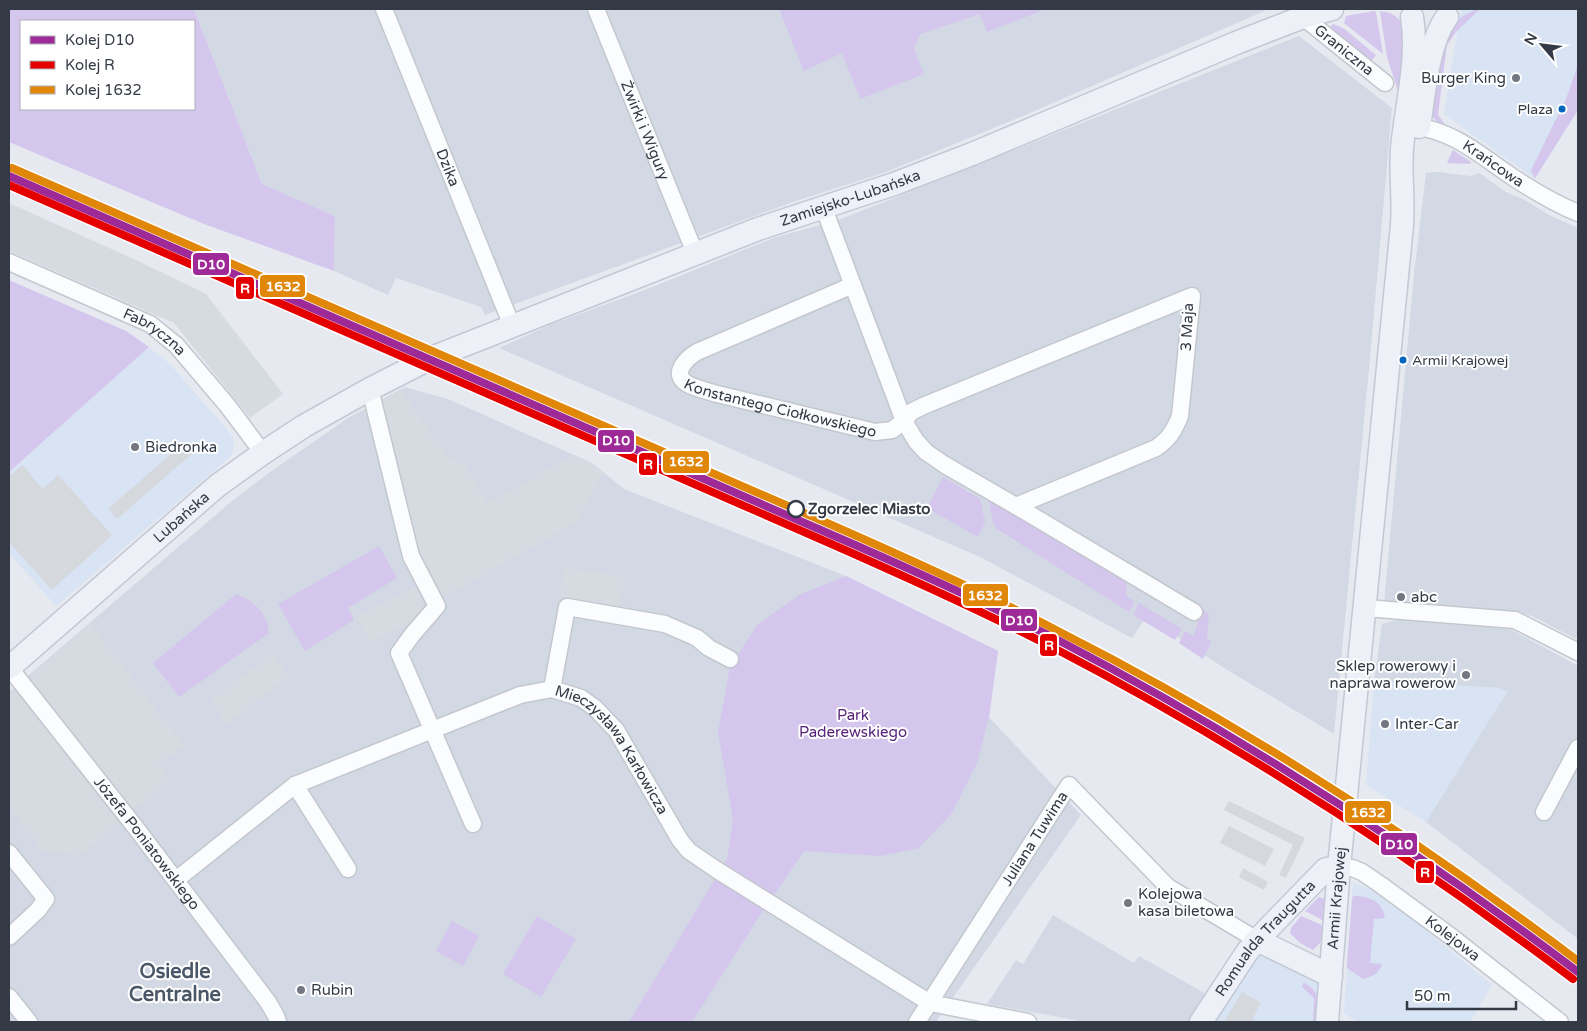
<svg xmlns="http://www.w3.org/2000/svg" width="1587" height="1031" viewBox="0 0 1587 1031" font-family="'Varela Round',sans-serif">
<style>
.residential{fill:#d3d9e4}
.commercial{fill:#d8e4f3}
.industrial{fill:#d6dae1}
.green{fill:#d4c6ed;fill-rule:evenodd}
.parking{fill:#d5d8dd}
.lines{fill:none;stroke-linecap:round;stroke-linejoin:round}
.street-casing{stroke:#c3c7ce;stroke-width:19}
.secondary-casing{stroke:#c3c8d5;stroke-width:25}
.street{stroke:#fbfcfd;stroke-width:16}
.secondary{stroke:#edf0f6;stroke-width:22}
.rail-1-casing{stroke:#fff;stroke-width:11}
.rail-2-casing{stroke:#fff;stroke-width:11}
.rail-3-casing{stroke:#fff;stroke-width:11}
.rail-1{stroke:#9e2a97;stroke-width:8}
.rail-2{stroke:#e50000;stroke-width:8}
.rail-3{stroke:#e0870a;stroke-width:8}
.poi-dot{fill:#727781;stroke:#fff;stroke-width:2}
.bus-dot{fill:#0065bd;stroke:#fff;stroke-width:2}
.stop-dot{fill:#fff;stroke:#333a45;stroke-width:2.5}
.labels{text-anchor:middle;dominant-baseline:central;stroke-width:4;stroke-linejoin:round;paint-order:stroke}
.bus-label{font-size:14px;fill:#333a45;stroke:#fff;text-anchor:end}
.street-label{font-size:15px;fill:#333a45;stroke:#fff}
.poi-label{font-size:15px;fill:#333a45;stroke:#fff;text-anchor:start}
.stop-label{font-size:15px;font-weight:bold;fill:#333a45;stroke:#fff;text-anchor:start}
.park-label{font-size:15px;fill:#572479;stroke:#fff}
.district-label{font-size:20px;font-weight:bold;fill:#4a5768;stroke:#fff}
.line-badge{stroke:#fff;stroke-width:2}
.badge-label{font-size:14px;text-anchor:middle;font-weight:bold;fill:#fff}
</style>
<rect width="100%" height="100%" fill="#e6e9f0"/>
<g class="residential">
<path d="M194,9H1269L1023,116L886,172L790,203L485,315L481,307L396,278L388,295L334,271L335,216L262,184Z"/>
<path d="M1299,36L1392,108L1370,358L1334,734L1224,668L1147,616L1132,638L982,558L499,348L550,325L650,288L773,238L838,220L874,206Z"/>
<path d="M1439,172L1471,176L1479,173L1506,192L1523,199L1549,215L1578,228V634L1576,639L1532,616L1519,613L1384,603L1414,274L1426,173Z"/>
<path d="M405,387L448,399L592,463L624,489L846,576L998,651L989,717L1081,815L936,1022H9V692L232,501L270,472L348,418Z"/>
<path d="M1397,620L1510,629L1578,666V939L1426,822L1506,692L1498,688L1374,681L1382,624Z"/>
<path d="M1053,915L1134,963L1139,956L1222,1003L1209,1022H1078L1075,1020L987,1004L1016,960L1023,964Z"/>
</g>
<g class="commercial">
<path d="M1461,9H1578V110L1535,179L1444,114Z"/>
<path d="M149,347L171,365L233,437L234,447L232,455L56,606L9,553V472Z"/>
<path d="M1374,681L1498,688L1507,692L1426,822L1366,785Z"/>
<path d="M1353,883L1378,891L1492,985L1470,1022H1357L1344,1013Z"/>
<path d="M1258,952H1266L1318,983L1321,995L1319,1022H1209Z"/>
</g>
<g class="industrial">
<path d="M9,203L136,260L206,294L283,394L250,418L174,323L9,251Z"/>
<path d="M400,390L448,456L466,466L487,503L574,455L592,463L604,473L577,522L439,600L414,554L379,401Z"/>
<path d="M564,568L624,576L620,606L560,598Z"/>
<path d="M415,587L425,609L418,619L370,643L357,617Z"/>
<path d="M90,623L184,745L159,766L170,780L132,811L29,677Z"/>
<path d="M272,654L289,676L227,724L210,702Z"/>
<path d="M11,692L16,693L26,704L119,823L80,856L65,853L43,852L9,807V694Z"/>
</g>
<g class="green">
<path d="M9,9H194L262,184L335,216L334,271L204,224L9,142ZM21,21H194V109H21Z"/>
<path d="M779,9H1046L987,32L980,14L920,34L914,49L924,74L860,99L842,53L804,71Z"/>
<path d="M1477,9H1480L1456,32L1447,45L1438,115L1447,127L1439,124L1431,115L1446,32L1463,16Z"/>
<path d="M1374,11L1376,12L1383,54L1344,23L1346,16Z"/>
<path d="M1380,11C1393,12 1401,19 1407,30L1401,100L1387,57Z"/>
<path d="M1333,24L1343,28L1376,55L1370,63L1328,30Z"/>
<path d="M1578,64V110L1535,178L1531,171L1532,168L1566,99Z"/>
<path d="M1453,150L1471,162L1470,164L1447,163Z"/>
<path d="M9,280L126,331L149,347L9,472Z"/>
<path d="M943,477L980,499L985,522L978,537L927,508Z"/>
<path d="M988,498L1126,579L1127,586L1126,596L1135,602L1129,612L997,529L993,522Z"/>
<path d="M379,546L397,578L348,608L354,620L305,651L278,604Z"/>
<path d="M846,576L998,651L989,717L977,763L952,813L919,848L881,856L804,851L759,917L692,1022H629L727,859L733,820L718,732L730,667L757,625L799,595Z"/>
<path d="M236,594C255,601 267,613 269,633L179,697L153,663Z"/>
<path d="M1139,603L1182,629L1175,640L1133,615Z"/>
<path d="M1203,609L1209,614L1207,638L1211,642L1203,659L1179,643L1185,631L1193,636Z"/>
<path d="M1353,896C1370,896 1382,901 1385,918L1374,919L1370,963L1382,964C1379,974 1372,977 1363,979L1347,968V963L1352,900Z"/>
<path d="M1319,897L1324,899L1325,902L1324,921L1305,911Z"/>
<path d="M537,916L576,939L541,997L503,974Z"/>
<path d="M1301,916L1324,926L1320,943L1313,950L1300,943L1290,933L1291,928Z"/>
<path d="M452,921L479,936L463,966L436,951Z"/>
<path d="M1304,982C1322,995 1320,1001 1319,1022H1313L1314,998L1302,987Z"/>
</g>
<g class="parking">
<path d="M186,441L195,451L117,519L108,509Z"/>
<path d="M22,465L43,489L58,475L112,535L52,590L9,542V477Z"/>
<path d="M1229,801L1305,838L1286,878L1279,875L1293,845L1224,810Z"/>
<path d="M1229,826L1274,849L1265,866L1220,843Z"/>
<path d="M1243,868L1268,882L1264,890L1239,877Z"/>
<path d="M1242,992L1261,1003L1253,1018L1255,1022H1224Z"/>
</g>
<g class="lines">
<g class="street-casing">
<g id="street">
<path id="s1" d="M384,9L512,326"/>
<path id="s2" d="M596,9L695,253"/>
<path id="s3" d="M1299,11L1303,17L1385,83"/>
<path id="s4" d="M1409,125C1455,131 1477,153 1514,178C1534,191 1556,204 1578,213"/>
<path d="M823,206L904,421L916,441L926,452L945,465L1016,506L1194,612"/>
<path id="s5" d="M9,262L150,324L176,345L227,405L263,453"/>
<path id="s6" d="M853,285L697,352C687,358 671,373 686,383C693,388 705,390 713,393L875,432L892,430L904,421L911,412L923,406L1192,296L1180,416C1174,431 1169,439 1156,448L1016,506"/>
<path d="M370,389L411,556L437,606L412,635L399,653L473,824"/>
<path d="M1365,608L1515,620L1578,652"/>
<path id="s7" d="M9,667L136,828L268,1002L276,1016L278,1022"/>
<path d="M552,689L567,607L665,624L697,638L709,648L730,659"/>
<path d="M295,785L348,869"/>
<path d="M1544,812L1578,748"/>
<path d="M9,853L46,899L38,910L9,937"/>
<path id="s8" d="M1339,867L1352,868L1362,872L1381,885L1453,938L1560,1022"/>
<path id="s9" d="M176,880L295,785L520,695L552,689L581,698L595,708L616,730L680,840L689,851L717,870L930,1003L1028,1022"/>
<path d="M9,997L29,1022"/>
<path id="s10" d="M917,1022L1069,785L1168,887L1257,940"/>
</g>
</g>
<g class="secondary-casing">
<g id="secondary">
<path d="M1419,127C1424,95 1428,42 1447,17"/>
<path id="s11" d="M9,668L217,486L263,453L304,426L370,389L429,359L758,229L894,184L972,154L1236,43L1303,17L1332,9"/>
<path d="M1257,940L1331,976"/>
<path id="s12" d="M1201,1022L1247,952L1257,940L1326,869L1339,867"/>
<path id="s13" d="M1327,1022L1339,867L1402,225C1404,199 1400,174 1402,148C1406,106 1419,58 1412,17"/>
</g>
</g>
<use href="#street" class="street"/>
<use href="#secondary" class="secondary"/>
<g class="rail-1-casing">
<path id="rail-1" d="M9,176L830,534C906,567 982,601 1056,639C1240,735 1413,847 1578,972"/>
</g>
<g class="rail-2-casing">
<path id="rail-2" d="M9,185L827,542C902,575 978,609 1052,647C1235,742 1408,854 1573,979"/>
</g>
<g class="rail-3-casing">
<path id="rail-3" d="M12,168L834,526C909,559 985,593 1058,631C1242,724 1414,837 1578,961"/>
</g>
<use href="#rail-1" class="rail-1"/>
<use href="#rail-2" class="rail-2"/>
<use href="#rail-3" class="rail-3"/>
</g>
<g class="poi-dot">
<circle cx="1516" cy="78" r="5"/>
<circle cx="135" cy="447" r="5"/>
<circle cx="1401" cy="597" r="5"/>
<circle cx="1466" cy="675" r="5"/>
<circle cx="1385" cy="724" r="5"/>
<circle cx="1128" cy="903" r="5"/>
<circle cx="301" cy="990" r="5"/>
</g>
<g class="bus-dot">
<circle cx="1562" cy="109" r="4.5"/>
<circle cx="1403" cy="360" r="4.5"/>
</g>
<circle class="stop-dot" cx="796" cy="509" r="8"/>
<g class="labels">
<g class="bus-label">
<text x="1553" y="109">Plaza</text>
<text x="1412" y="360" text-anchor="start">Armii Krajowej</text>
</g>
<g class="street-label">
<text stroke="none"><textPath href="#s3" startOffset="60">Graniczna</textPath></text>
<text stroke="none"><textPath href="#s2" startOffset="131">Żwirki i Wigury</textPath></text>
<text stroke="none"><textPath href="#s4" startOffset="94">Krańcowa</textPath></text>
<text stroke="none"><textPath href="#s1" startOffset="171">Dzika</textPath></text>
<text stroke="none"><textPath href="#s11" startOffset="975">Zamiejsko-Lubańska</textPath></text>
<text transform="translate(1187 327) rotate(-87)">3 Maja</text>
<text stroke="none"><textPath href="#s5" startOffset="162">Fabryczna</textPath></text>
<text stroke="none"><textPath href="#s6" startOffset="308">Konstantego Ciołkowskiego</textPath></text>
<text stroke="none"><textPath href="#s11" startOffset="229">Lubańska</textPath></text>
<text stroke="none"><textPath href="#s9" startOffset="516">Mieczysława Karłowicza</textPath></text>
<text stroke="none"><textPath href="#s10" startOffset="218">Juliana Tuwima</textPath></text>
<text stroke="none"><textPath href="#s7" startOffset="224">Józefa Poniatowskiego</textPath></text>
<text stroke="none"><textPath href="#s13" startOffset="124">Armii Krajowej</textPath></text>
<text stroke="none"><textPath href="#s8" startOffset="136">Kolejowa</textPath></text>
<text stroke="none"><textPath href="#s12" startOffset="106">Romualda Traugutta</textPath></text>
</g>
<g class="poi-label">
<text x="1506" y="78" text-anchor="end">Burger King</text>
<text x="145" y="447">Biedronka</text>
<text x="1411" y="597">abc</text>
<text x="1456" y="666" text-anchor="end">Sklep rowerowy i<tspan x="1456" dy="17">naprawa rowerow</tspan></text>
<text x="1395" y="724">Inter-Car</text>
<text x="1138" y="894">Kolejowa<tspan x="1138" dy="17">kasa biletowa</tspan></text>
<text x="311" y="990">Rubin</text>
</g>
<g class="stop-label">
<text x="808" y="509">Zgorzelec Miasto</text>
</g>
<g class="park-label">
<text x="853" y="715">Park<tspan x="853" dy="17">Paderewskiego</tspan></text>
</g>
<g class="district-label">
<text x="175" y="972">Osiedle<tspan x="175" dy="23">Centralne</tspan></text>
</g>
</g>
<g class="line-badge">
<rect x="192" y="252" width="38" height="24" rx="5" fill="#9e2a97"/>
<rect x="259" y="274" width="47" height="24" rx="5" fill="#e0870a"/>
<rect x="235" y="276" width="20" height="24" rx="5" fill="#e50000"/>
<rect x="597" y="429" width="38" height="24" rx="5" fill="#9e2a97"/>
<rect x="662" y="450" width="48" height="24" rx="5" fill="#e0870a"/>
<rect x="638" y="452" width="20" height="24" rx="5" fill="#e50000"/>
<rect x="962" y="583" width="47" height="24" rx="5" fill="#e0870a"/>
<rect x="1000" y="608" width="38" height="24" rx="5" fill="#9e2a97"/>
<rect x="1039" y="633" width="19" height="24" rx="5" fill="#e50000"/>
<rect x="1344" y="800" width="48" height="24" rx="5" fill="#e0870a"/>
<rect x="1380" y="832" width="38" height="24" rx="5" fill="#9e2a97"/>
<rect x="1415" y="860" width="20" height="24" rx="5" fill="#e50000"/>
</g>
<g class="badge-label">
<text x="211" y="269">D10</text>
<text x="283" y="291">1632</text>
<text x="245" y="293">R</text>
<text x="616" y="445">D10</text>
<text x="686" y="466">1632</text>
<text x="648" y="469">R</text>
<text x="985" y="600">1632</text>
<text x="1019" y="625">D10</text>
<text x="1049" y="650">R</text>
<text x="1368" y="817">1632</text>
<text x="1399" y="849">D10</text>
<text x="1425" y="877">R</text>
</g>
<rect width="1587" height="1031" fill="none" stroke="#333a45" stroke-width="20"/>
<rect x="20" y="20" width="175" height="90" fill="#ffffff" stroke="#adb0b5"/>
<rect x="30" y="36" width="25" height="8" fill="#9e2a97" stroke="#adb0b5"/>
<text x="65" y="45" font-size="15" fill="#333a45">Kolej D10</text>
<rect x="30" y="61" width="25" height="8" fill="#e50000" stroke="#adb0b5"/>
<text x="65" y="70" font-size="15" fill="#333a45">Kolej R</text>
<rect x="30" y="86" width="25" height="8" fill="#e0870a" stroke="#adb0b5"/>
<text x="65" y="95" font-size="15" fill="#333a45">Kolej 1632</text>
<g transform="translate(1542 45) rotate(298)" stroke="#ffffff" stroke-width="4" paint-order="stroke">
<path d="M0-4L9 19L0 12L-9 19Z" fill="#333a45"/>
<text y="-8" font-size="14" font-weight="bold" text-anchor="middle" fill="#333a45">N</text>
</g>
<path d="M1407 1001v8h109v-8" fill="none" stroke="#333a45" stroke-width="2.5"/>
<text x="1414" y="1001" font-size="15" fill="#333a45" stroke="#ffffff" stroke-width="4" paint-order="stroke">50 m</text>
</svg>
